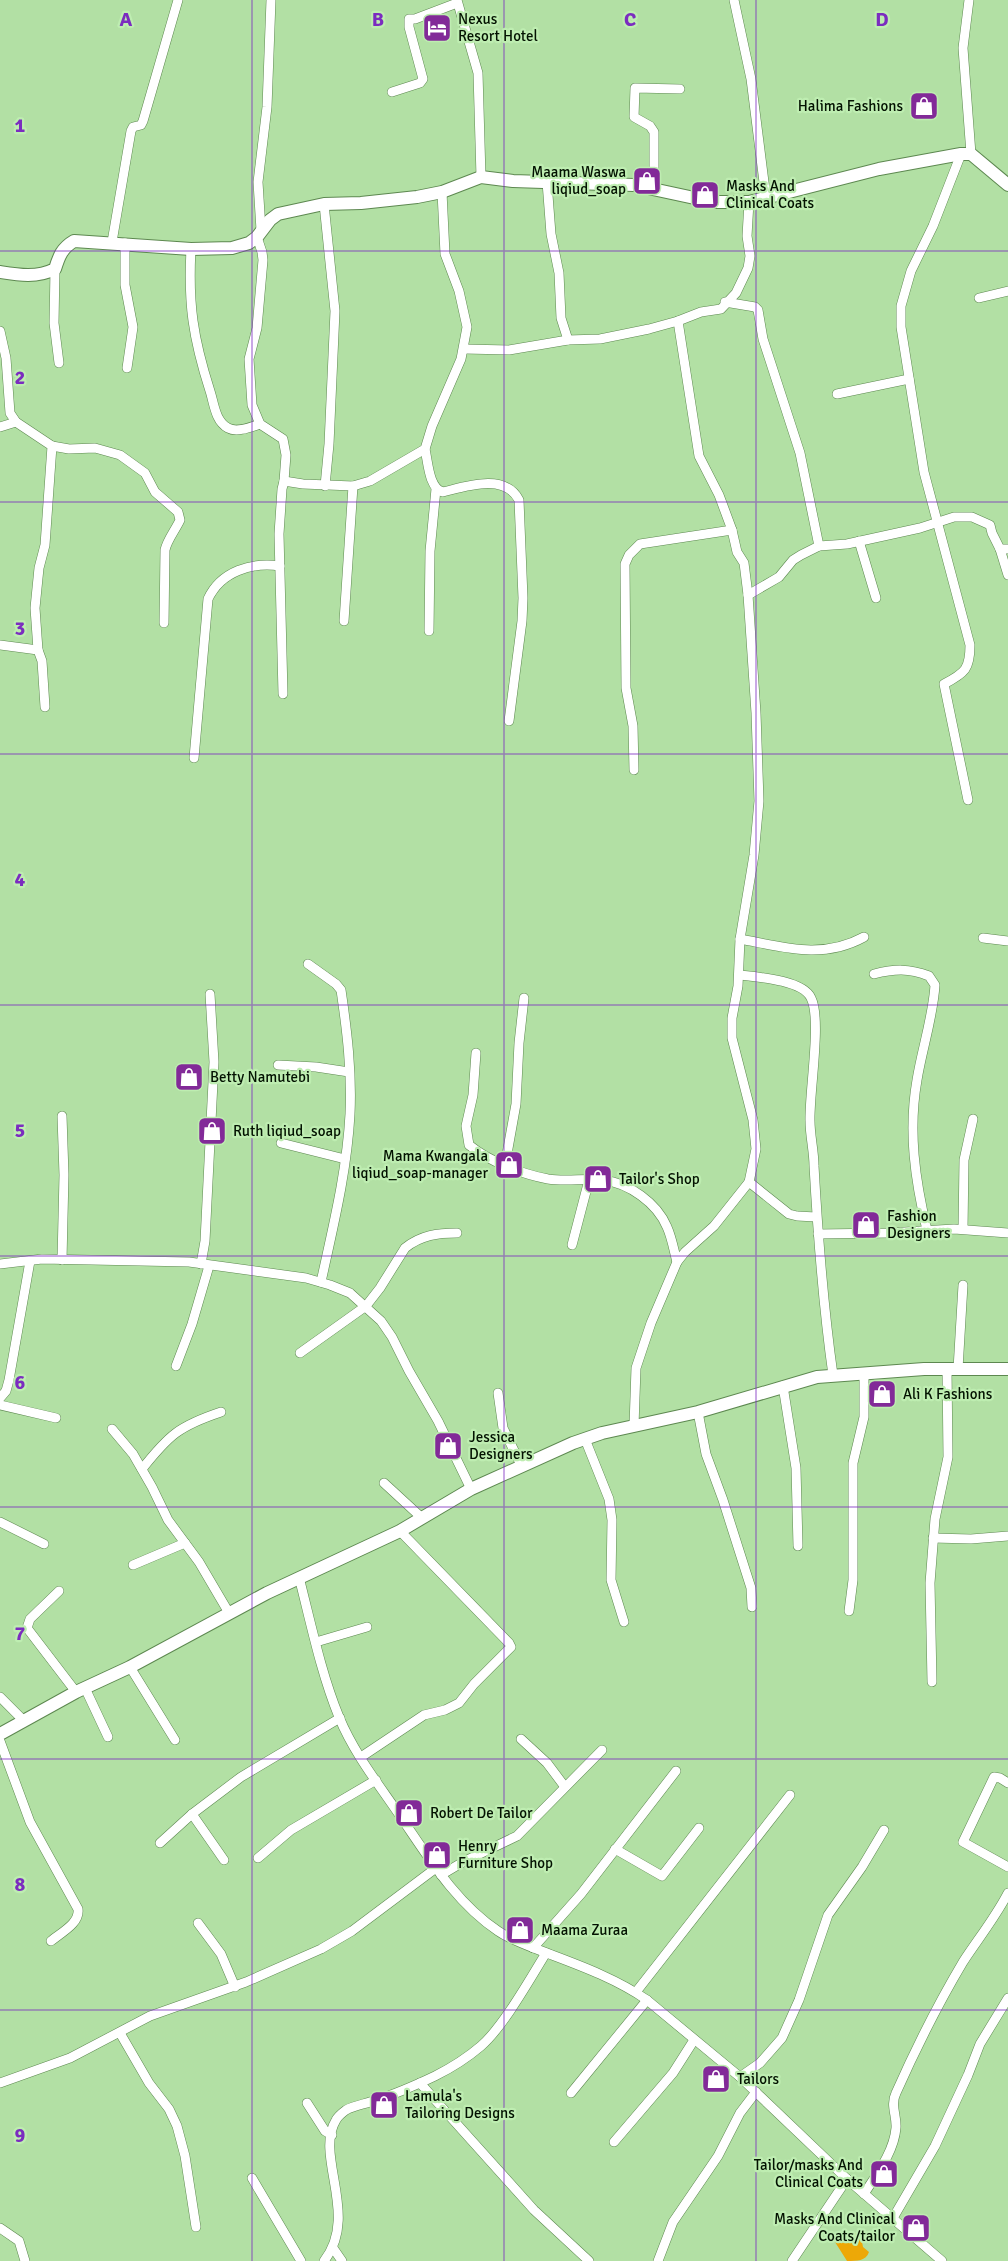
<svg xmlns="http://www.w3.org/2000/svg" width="1008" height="2261" viewBox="0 0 1008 2261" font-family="Signika,sans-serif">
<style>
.green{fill:#eda807}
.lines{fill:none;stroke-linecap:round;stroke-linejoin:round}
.street-casing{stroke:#5d8850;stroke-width:10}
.secondary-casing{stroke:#5d8850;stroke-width:14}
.street{stroke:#fff;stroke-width:9}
.secondary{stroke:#fff;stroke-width:12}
.grid{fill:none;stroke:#7b2cbf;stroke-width:1.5;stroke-opacity:0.55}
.labels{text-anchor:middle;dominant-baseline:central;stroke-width:4.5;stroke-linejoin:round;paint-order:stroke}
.poi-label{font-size:15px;fill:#031201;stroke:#beedb1;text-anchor:start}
.grid-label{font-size:20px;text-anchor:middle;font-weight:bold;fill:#7b2cbf;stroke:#beedb1;stroke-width:4.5;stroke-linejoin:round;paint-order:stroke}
</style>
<rect width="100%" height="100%" fill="#b2e0a4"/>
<path class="green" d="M838,2233L844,2235L855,2233L861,2237L863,2247L869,2252C866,2261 857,2261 847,2261L835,2242L834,2236Z"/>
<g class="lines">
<g class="street-casing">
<g id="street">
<path d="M457,0L478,73L481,177"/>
<path d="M734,0L751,79L766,198"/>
<path d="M969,0L963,48L971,154"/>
<path d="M392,92L420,83L423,79L409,27V19H415L457,3"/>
<path d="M961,154L933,226L911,271L901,306V327L924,472L970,645C970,669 965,673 944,684L968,800"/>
<path d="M547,182L551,234L559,273L561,318L568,340L600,339L649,329L678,321"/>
<path d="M654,188V132L650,126L634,117L635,88L680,89"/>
<path d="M324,204L335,311L329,444L325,486"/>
<path d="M261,230L258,182L267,107L271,0"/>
<path d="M257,237L262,252L263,260L257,328L249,359L252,405L260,424L283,439L286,455L284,481"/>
<path d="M112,242L131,131L133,127L141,125L143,121L178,0"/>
<path d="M125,243V285L133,327L127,368"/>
<path d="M191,249C188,304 193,338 210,391C214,403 215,421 228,428C237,433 251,427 260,424"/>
<path d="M55,269L54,323L59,363"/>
<path d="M979,298L1008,291"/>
<path d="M725,302L755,307L758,310L763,339L800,453L819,546"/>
<path d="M0,331L6,358L10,413L16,422L52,446L45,545L39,568L35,608L38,650L42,661L45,707"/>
<path d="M464,349L509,350L568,340"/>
<path d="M837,394L909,379"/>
<path d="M0,427L16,422"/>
<path d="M52,446L69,449L95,448L120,455L145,473L155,492L178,512L180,520C176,529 167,540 165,550L164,623"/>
<path d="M425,449C428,462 429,489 443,492C467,486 505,473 519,500L523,598L522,621L509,721"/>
<path d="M859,541L876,598"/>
<path d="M1000,549L1008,575"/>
<path d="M748,595L779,577L793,560L801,555L819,546L847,544L920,528L954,517H972L990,525L992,533L1000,549H1008"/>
<path d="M344,621L353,486"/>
<path d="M429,631L430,551L436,489"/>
<path d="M0,645L38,650"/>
<path d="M283,694L279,534L282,489L284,481L303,484L353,486L370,481L425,449L432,426L461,359L467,327L459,291L445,254L442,192"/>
<path d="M194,758L208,599C221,571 252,562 280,566"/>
<path d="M634,770L633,726L626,688L625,564L629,555L640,544L732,530"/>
<path d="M983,938L1008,941"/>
<path d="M740,939C783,947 822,960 864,937"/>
<path d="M308,964L336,984L341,990C347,1031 352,1072 350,1114C347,1171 333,1227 321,1282"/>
<path d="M874,974C894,969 909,968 929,976L935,985C933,1017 922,1049 917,1080C908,1131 915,1180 927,1230"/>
<path d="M739,975C757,977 803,980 811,998C822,1019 809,1093 810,1121C810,1136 814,1151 814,1166C818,1237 823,1305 833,1375"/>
<path d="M476,1053L473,1095L466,1126L469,1145C490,1162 522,1174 548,1179C566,1182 585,1178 603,1180C629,1183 657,1203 667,1227C672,1238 674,1251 677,1262"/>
<path d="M278,1065L316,1067L349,1072"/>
<path d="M281,1143L345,1159"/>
<path d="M505,1165L516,1104L519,1043L524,998"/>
<path d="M749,1182L789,1214L797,1216L816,1217"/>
<path d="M963,1229L964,1160L973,1119"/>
<path d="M818,1234L889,1233L954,1229L1008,1233"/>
<path d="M572,1245L589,1180"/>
<path d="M62,1260L64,1175L62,1116"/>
<path d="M0,1264L42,1259L189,1262L306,1278L330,1285L350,1293L381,1321L392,1337L409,1371L438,1421L471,1489"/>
<path d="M201,1264L205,1241L214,1062L210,994"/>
<path d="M300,1353L366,1306L380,1288L405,1248C421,1235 438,1233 457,1233"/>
<path d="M176,1366L192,1324L209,1266"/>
<path d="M958,1369L963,1285"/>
<path d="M783,1386L796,1468L798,1546"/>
<path d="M498,1393L503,1428L521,1465"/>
<path d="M0,1398L6,1391L9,1380L30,1261"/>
<path d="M0,1405L56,1418"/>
<path d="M698,1412L706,1454L723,1500L751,1588L752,1607"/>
<path d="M634,1426L636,1368L651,1323L677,1262L685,1252L714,1226L749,1182L756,1149L753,1120L732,1038V1018L738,986L740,939L754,855L759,801L756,713L748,595L744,563L737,552L732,530L719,495L699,456L678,321L701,312L721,309L736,293L748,268L750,256L747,236L749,202"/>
<path d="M112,1429L133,1454L152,1487L168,1520L199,1562L229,1613"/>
<path d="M585,1439L609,1499L612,1520L611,1580L624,1622"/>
<path d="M142,1469C169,1435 179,1426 221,1412"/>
<path d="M384,1483L422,1518"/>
<path d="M0,1522L44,1544"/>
<path d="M933,1538L971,1539L1008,1536"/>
<path d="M133,1565L185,1543"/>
<path d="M299,1577C311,1624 321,1673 339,1717C353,1751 376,1781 396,1810C426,1853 454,1902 498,1931C514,1942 535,1948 552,1955C584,1967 618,1980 647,2000L740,2077L847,2179L942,2261"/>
<path d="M59,1591L30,1619L27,1628L76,1692"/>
<path d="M849,1611L853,1580V1463L864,1417V1373"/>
<path d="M316,1642L367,1627"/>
<path d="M130,1667L175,1740"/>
<path d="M932,1682L930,1583L935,1519L948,1457L947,1369"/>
<path d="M85,1688L108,1737"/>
<path d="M0,1697L24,1721"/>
<path d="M521,1739L547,1763L565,1787"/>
<path d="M0,1741L30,1822L78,1909C80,1923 62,1932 51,1941"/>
<path d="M361,1757L424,1715L445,1710L459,1703L474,1684L511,1647L509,1643L400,1531"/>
<path d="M1008,1783L1000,1778L994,1777L963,1842L1008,1867"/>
<path d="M192,1814L224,1860"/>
<path d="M160,1843L192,1814L241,1777L340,1718"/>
<path d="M615,1849L662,1876L699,1828"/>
<path d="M258,1858L291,1830L376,1780"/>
<path d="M441,1875L463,1862L517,1836L602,1750"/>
<path d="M198,1923L221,1954L235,1987"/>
<path d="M533,1948L581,1894L676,1771"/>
<path d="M636,1992L790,1795"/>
<path d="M120,2033L149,2083L169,2109L177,2126L185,2156L196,2227"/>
<path d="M740,2077L760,2063L782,2038L799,2000L828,1915L862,1867L884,1830"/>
<path d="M0,2083L70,2058L150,2016L246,1982L321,1949L352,1931L436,1868"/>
<path d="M420,2083L534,2210L589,2261"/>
<path d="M571,2093L647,2000"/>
<path d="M307,2103L325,2131L332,2135"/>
<path d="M614,2142L673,2073L694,2040"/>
<path d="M252,2178L301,2261"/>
<path d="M864,2194C876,2175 894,2152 896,2128C897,2116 890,2105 896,2093C916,2048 938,2004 963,1962C978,1939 995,1918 1008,1893"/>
<path d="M893,2218L935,2146L968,2075L980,2044L1008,1998"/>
<path d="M0,2228L19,2241L25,2261"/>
<path d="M333,2248L342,2261"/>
<path d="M324,2261C360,2215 314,2156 336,2120C338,2116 342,2113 346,2110C355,2105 366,2104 376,2100C396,2094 416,2085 435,2076C451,2068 467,2058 481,2046C503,2027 530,1979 546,1953"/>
<path d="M658,2261L673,2222L718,2156L740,2113L756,2092"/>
<path d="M792,2261L847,2179"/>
</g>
</g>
<g class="secondary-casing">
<g id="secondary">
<path d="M0,272C19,275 37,278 55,269C59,256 62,248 74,241L191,249L232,248L249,243L257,237L270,220L278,214L324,204L361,203L417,197L442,192L481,177L513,181L634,185L713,202H749L879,169L961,154H971L1008,185"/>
<path d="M0,1734L76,1692L130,1667L267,1593L400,1531L471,1489L573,1443L602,1433L698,1412L817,1377L924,1369H1008"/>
</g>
</g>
<use href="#street" class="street"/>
<use href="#secondary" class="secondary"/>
</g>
<path class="grid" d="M252,0V2261M504,0V2261M756,0V2261M0,251H1008M0,502H1008M0,754H1008M0,1005H1008M0,1256H1008M0,1507H1008M0,1759H1008M0,2010H1008"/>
<defs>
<g id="hotel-square" transform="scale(1.5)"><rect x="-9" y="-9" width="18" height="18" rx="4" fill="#822a98" stroke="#beedb1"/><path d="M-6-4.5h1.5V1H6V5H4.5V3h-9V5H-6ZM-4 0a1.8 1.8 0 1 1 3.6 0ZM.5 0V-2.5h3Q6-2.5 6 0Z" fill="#fff"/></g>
<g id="shop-square" transform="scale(1.5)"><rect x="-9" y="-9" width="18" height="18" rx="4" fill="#822a98" stroke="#beedb1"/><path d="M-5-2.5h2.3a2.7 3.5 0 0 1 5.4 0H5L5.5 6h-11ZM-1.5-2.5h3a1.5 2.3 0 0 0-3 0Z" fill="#fff"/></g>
</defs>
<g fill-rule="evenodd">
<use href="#hotel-square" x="437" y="28"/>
<use href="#shop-square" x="924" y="106"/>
<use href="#shop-square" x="647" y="181"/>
<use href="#shop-square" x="705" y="195"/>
<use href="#shop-square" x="189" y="1077"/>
<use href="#shop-square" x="212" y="1131"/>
<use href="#shop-square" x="509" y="1165"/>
<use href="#shop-square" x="598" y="1179"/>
<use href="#shop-square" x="866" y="1225"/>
<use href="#shop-square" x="882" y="1394"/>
<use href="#shop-square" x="448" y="1446"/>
<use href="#shop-square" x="409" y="1813"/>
<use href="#shop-square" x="437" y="1855"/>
<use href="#shop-square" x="520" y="1930"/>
<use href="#shop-square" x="716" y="2079"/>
<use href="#shop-square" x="384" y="2105"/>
<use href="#shop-square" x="884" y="2174"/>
<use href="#shop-square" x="916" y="2228"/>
</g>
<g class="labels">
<g class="poi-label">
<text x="458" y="19">Nexus<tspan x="458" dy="17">Resort Hotel</tspan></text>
<text x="903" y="106" text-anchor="end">Halima Fashions</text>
<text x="626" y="172" text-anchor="end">Maama Waswa<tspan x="626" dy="17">liqiud_soap</tspan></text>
<text x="726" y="186">Masks And<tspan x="726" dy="17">Clinical Coats</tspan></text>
<text x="210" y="1077">Betty Namutebi</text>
<text x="233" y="1131">Ruth liqiud_soap</text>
<text x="488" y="1156" text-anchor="end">Mama Kwangala<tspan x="488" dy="17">liqiud_soap-manager</tspan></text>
<text x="619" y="1179">Tailor's Shop</text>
<text x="887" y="1216">Fashion<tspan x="887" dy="17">Designers</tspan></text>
<text x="903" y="1394">Ali K Fashions</text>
<text x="469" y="1437">Jessica<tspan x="469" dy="17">Designers</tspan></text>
<text x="430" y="1813">Robert De Tailor</text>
<text x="458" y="1846">Henry<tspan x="458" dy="17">Furniture Shop</tspan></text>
<text x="541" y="1930">Maama Zuraa</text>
<text x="737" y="2079">Tailors</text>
<text x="405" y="2096">Lamula's<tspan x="405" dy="17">Tailoring Designs</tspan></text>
<text x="863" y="2165" text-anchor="end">Tailor/masks And<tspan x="863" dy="17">Clinical Coats</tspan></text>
<text x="895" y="2219" text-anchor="end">Masks And Clinical<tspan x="895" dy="17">Coats/tailor</tspan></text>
</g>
</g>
<g class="grid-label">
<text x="126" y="26">A</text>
<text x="378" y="26">B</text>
<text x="630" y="26">C</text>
<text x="882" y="26">D</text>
<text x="20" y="132">1</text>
<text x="20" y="384">2</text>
<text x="20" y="635">3</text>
<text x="20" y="886">4</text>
<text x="20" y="1137">5</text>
<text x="20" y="1389">6</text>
<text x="20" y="1640">7</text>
<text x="20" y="1891">8</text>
<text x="20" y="2142">9</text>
</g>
</svg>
